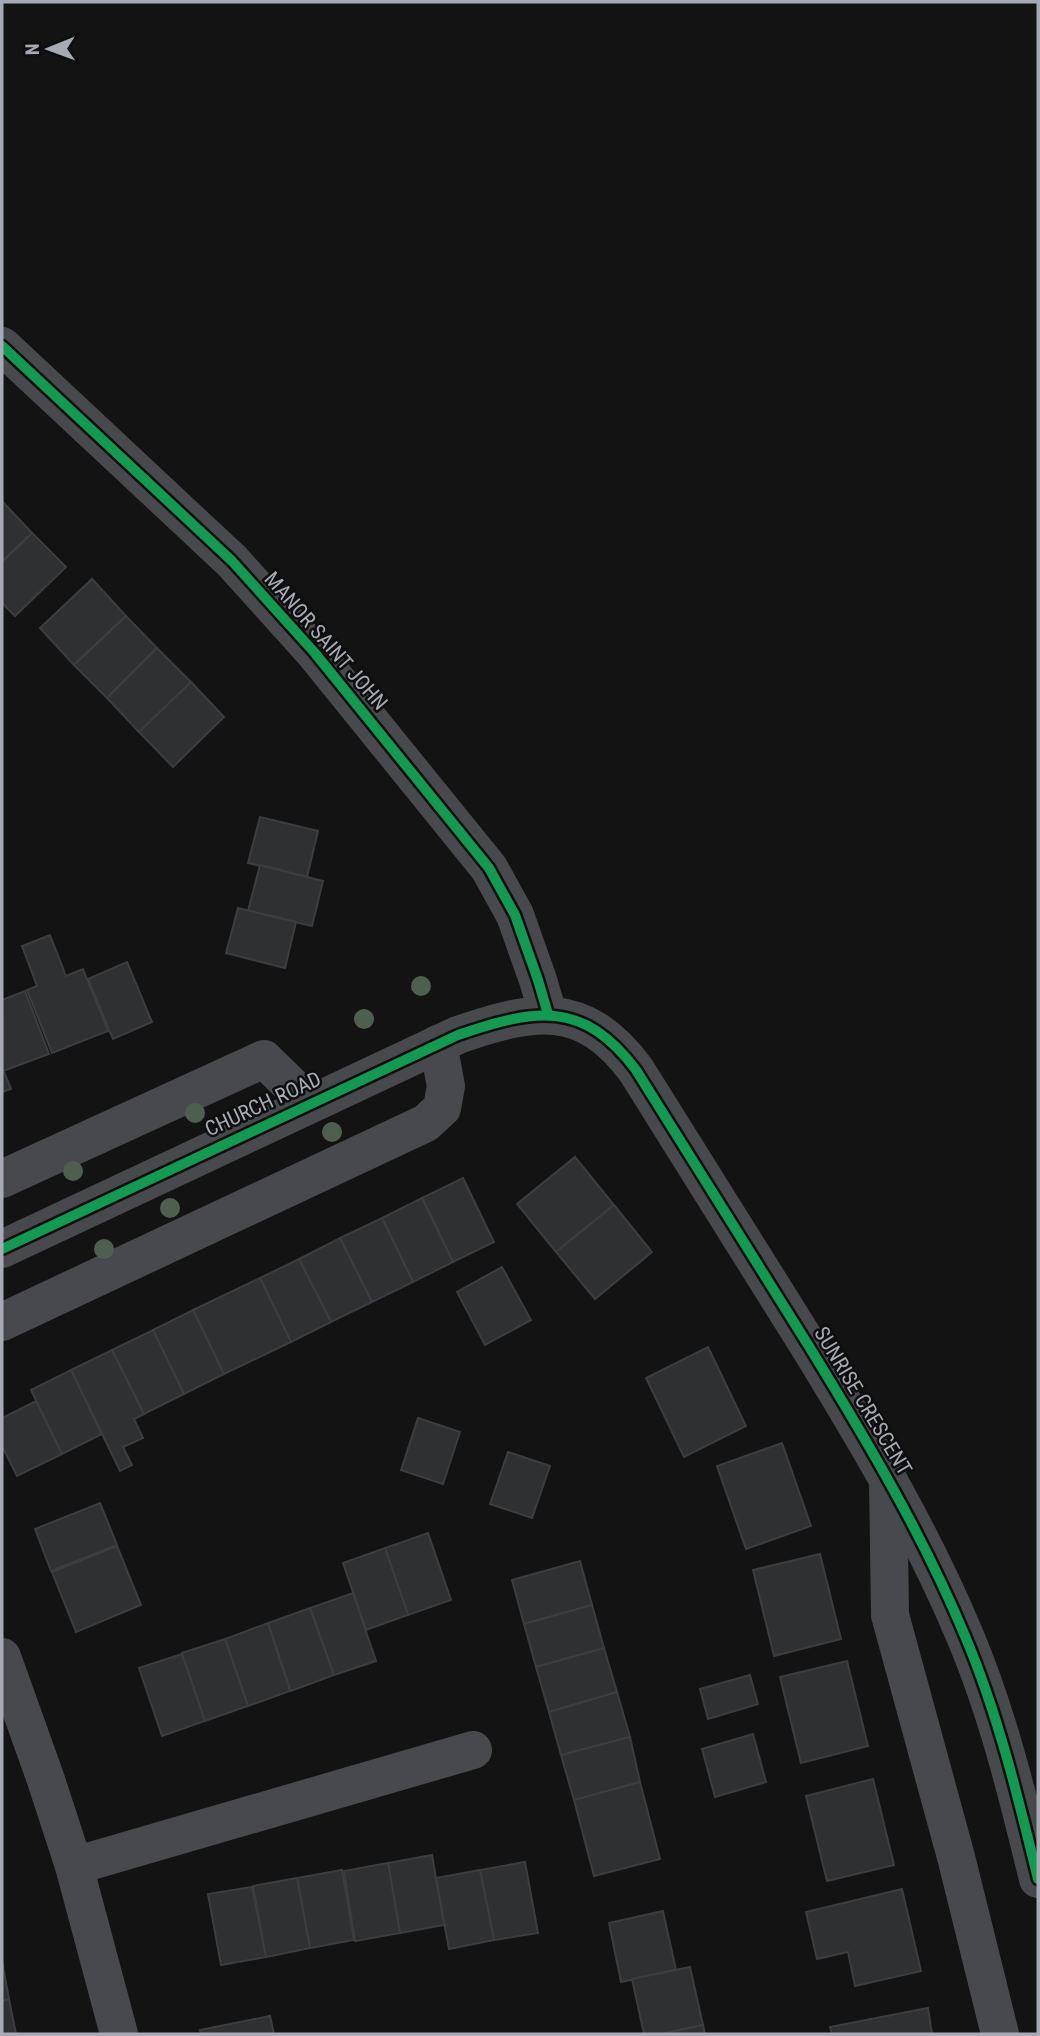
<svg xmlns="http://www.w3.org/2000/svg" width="1040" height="2036" viewBox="0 0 1040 2036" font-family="'Roboto Condensed',sans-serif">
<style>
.building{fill:#2f3031;stroke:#3c3d40;stroke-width:2}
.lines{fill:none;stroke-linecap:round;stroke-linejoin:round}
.minor{stroke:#48494c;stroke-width:38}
.tertiary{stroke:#48494c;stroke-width:38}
.cycleway-casing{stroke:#0e0e0f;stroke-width:15}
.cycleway{stroke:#139951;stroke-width:10}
.tree{fill:#4e5e4f}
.labels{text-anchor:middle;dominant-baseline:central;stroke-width:5;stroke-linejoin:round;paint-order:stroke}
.street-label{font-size:21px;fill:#a6abb3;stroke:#0e0e0f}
</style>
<rect width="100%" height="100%" fill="#131314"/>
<g class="building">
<path d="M2,501L32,533L2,562Z"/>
<path d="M32,533L66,567L15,616L2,603V562Z"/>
<path d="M92,579L126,616L74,665L40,628Z"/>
<path d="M126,616L157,648L107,698L74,665Z"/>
<path d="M157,648L191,682L139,732L107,698Z"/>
<path d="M191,682L224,717L173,767L139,732Z"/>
<path d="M260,817L318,831L307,877L248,863Z"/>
<path d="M260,865L323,881L312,926L248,911Z"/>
<path d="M238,908L296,922L285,968L226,953Z"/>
<path d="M50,935L66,976L83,969L108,1031L52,1053L27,990L37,986L22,946Z"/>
<path d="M127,962L152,1022L113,1039L88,979Z"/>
<path d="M25,991L49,1054L3,1071L2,1000Z"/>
<path d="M2,1067L11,1089L2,1092Z"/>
<path d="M575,1157L614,1205L556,1252L517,1204Z"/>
<path d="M463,1178L494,1242L453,1262L422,1198Z"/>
<path d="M422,1198L453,1262L413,1282L382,1218Z"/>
<path d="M614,1205L652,1252L595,1299L556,1252Z"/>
<path d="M382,1218L413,1282L372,1302L340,1238Z"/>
<path d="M340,1238L372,1302L331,1322L299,1259Z"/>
<path d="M299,1259L331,1322L291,1342L260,1278Z"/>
<path d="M502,1267L531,1320L485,1345L457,1292Z"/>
<path d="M260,1278L291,1342L224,1374L193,1310Z"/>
<path d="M193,1310L224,1374L184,1394L153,1330Z"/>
<path d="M153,1330L184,1394L144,1414L112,1350Z"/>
<path d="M708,1347L746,1426L684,1457L646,1378Z"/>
<path d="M112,1350L144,1414L134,1419L143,1438L123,1447L132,1465L120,1471L71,1370Z"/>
<path d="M71,1370L102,1434L62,1454L31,1390Z"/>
<path d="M36,1401L62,1454L17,1476L2,1446V1418Z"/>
<path d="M418,1418L460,1432L443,1484L401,1470Z"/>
<path d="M782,1443L811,1526L746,1549L717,1466Z"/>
<path d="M508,1452L550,1466L532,1518L490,1504Z"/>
<path d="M100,1503L117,1545L51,1571L35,1529Z"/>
<path d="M428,1533L451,1600L408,1615L385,1548Z"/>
<path d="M117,1546L141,1605L76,1632L52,1572Z"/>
<path d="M385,1548L408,1615L366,1630L343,1563Z"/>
<path d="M820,1554L841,1639L774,1656L753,1570Z"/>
<path d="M580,1561L592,1605L524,1624L512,1580Z"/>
<path d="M353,1593L376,1661L334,1675L310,1608Z"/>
<path d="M592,1605L604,1648L536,1667L524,1624Z"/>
<path d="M310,1608L334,1675L291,1691L268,1623Z"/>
<path d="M268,1623L290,1691L248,1706L225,1639Z"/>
<path d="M225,1639L248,1706L205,1721L182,1653Z"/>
<path d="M604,1648L617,1692L549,1712L536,1667Z"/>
<path d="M182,1654L205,1721L162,1736L139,1668Z"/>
<path d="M847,1661L868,1746L801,1763L780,1677Z"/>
<path d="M750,1675L758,1704L708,1719L700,1689Z"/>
<path d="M617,1692L630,1737L561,1755L549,1712Z"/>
<path d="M753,1734L766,1782L715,1797L702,1749Z"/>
<path d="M630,1737L640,1782L574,1800L561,1755Z"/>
<path d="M873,1779L894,1865L827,1881L806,1796Z"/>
<path d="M640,1782L660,1859L594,1876L574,1800Z"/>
<path d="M432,1855L444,1925L400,1933L388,1863Z"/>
<path d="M525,1862L538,1933L494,1940L480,1870Z"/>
<path d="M388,1863L400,1933L355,1941L344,1871Z"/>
<path d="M342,1870L354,1940L310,1948L297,1878Z"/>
<path d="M480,1870L494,1940L449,1949L436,1878Z"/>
<path d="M297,1878L310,1948L266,1957L253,1886Z"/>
<path d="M252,1887L266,1957L221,1965L208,1894Z"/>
<path d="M902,1889L921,1971L855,1986L848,1952L817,1959L806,1912Z"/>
<path d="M663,1911L676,1970L621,1982L609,1923Z"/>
<path d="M2,1961L9,1999L2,2001Z"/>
<path d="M690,1967L703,2025L662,2034H644L632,1979Z"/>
<path d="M9,1999L16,2034H2V2001Z"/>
<path d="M928,2008L932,2034H832L830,2027Z"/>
<path d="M270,2016L274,2034H201L200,2030Z"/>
<path d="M703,2025L705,2034H662Z"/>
</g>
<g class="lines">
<g class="minor">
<path d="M2,346L232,561L314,652L489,868L515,915L538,980L548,1014"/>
<path d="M2,1179L264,1059L310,1104"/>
<path d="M2,1322L426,1123L442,1108L446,1086L438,1044"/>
<path d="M888,1479L890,1615L956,1857L1000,2034"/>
<path d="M2,1657L46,1780L74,1866L119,2034"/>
<path d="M74,1866L473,1750"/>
</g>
<path class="tertiary" d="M2,1249L458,1035C534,1009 583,999 636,1070C694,1163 752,1255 810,1348C867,1441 923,1535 965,1636C998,1714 1018,1797 1038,1879"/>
<g class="cycleway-casing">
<g id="cycleway">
<path d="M2,346L232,561L314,652L489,868L515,915L538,980L548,1014"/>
<path d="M2,1249L458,1035C534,1009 583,999 636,1070C694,1163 752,1255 810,1348C867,1441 923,1535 965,1636C998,1714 1018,1797 1038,1879"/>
</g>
</g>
<use href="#cycleway" class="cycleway"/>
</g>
<g class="tree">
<circle cx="421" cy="986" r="10"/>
<circle cx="364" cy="1019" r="10"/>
<circle cx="195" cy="1113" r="10"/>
<circle cx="332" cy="1132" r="10"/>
<circle cx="73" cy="1171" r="10"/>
<circle cx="170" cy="1208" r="10"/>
<circle cx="104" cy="1249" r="10"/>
</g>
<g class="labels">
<g class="street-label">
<text transform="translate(326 641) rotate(49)">MANOR SAINT JOHN</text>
<text transform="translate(263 1104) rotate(-25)">CHURCH ROAD</text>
<text transform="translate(863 1401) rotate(59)">SUNRISE CRESCENT</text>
</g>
</g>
<rect width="1040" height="2036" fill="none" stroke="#a6abb3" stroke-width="7"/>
<g transform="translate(49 49) rotate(269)" stroke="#0e0e0f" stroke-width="5" paint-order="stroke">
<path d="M0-5L12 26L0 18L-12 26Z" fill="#a6abb3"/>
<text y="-10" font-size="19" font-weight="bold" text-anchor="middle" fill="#a6abb3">N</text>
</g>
</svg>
